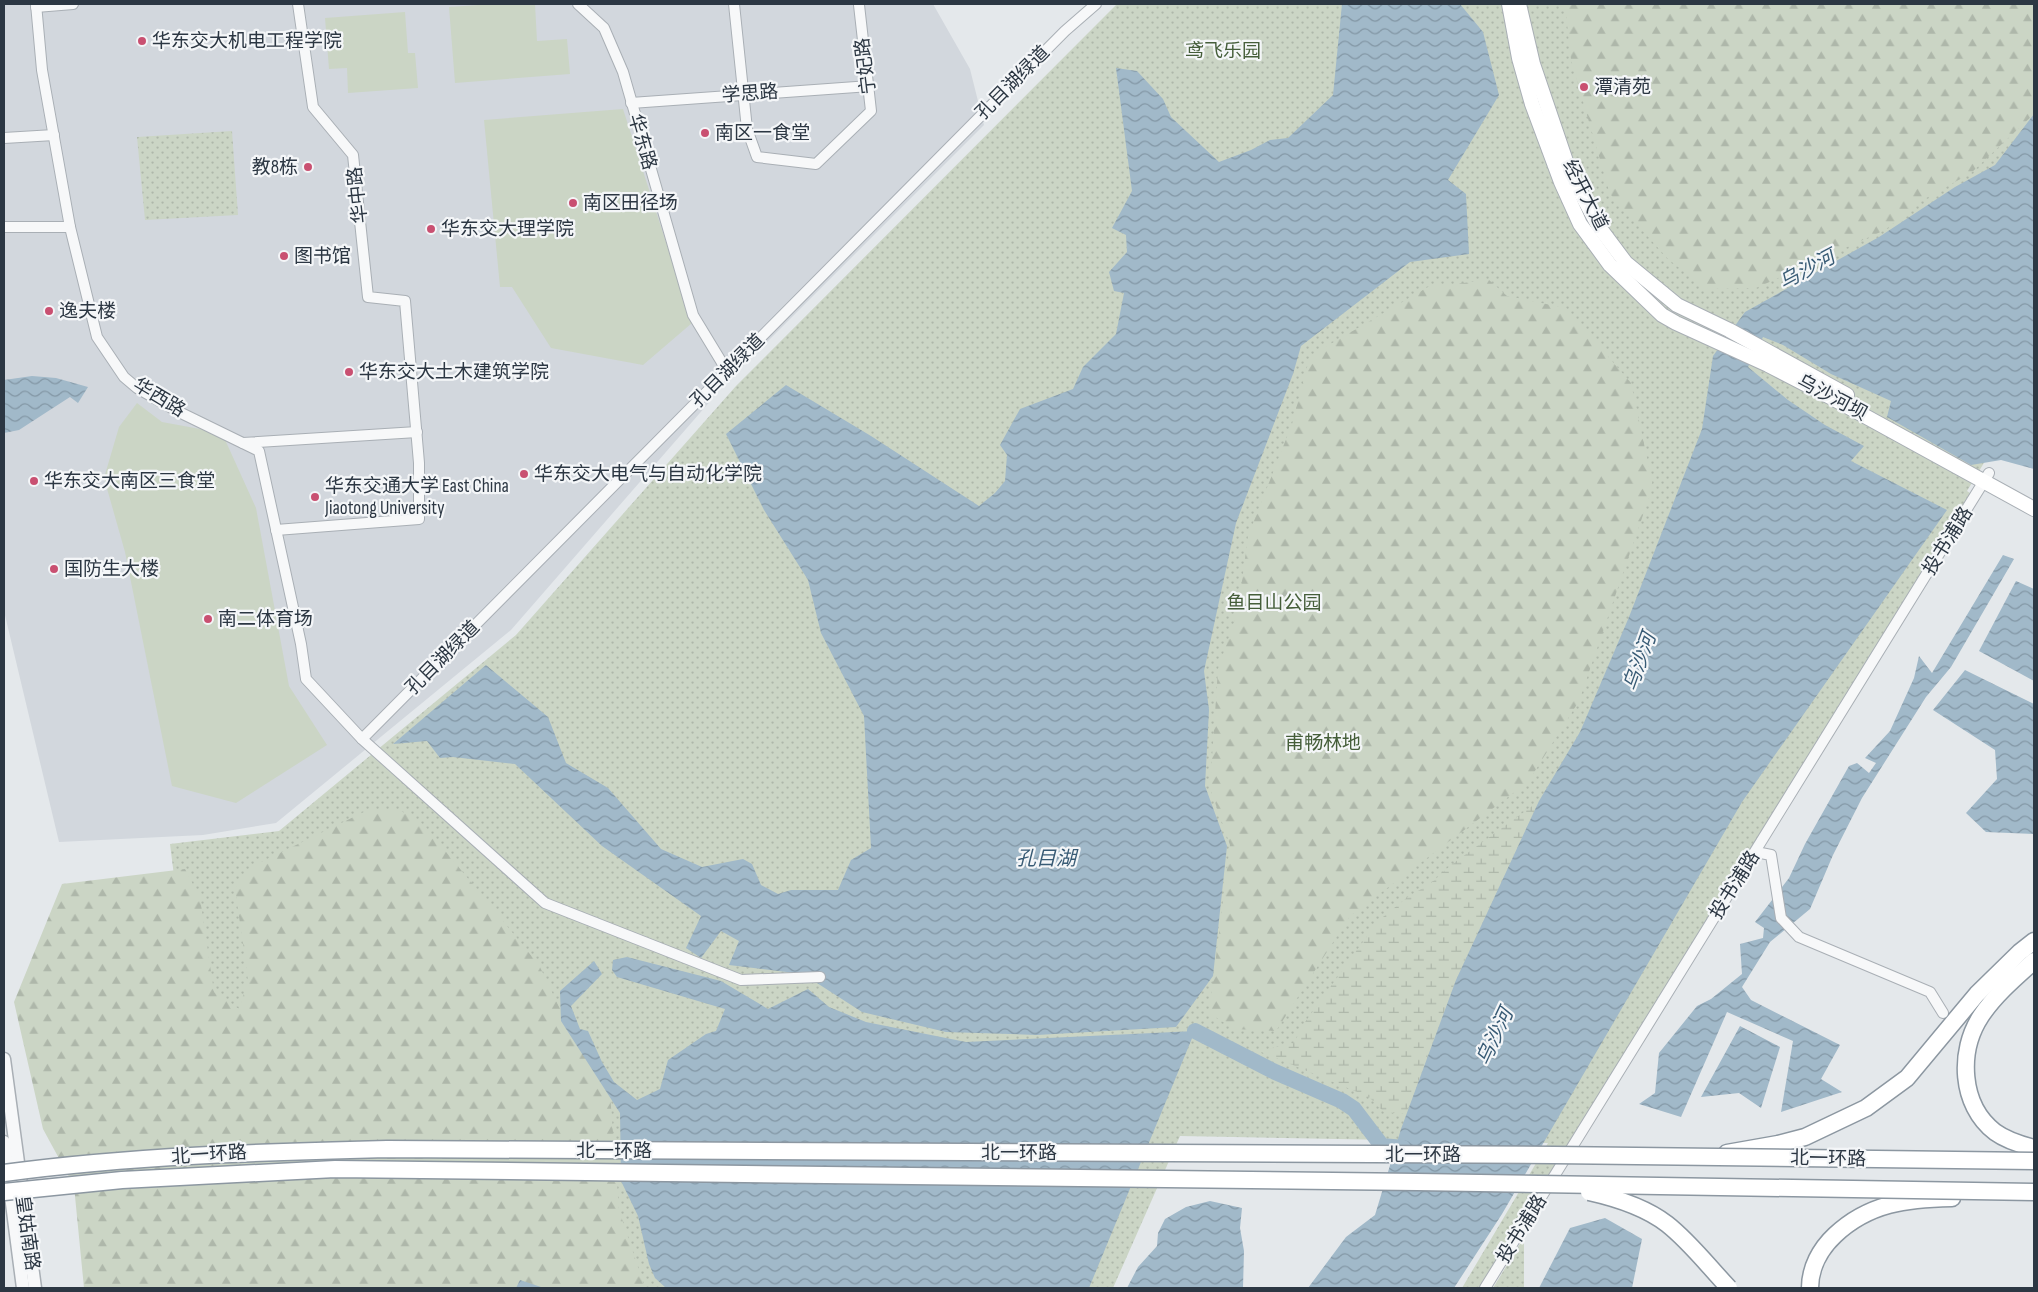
<svg xmlns="http://www.w3.org/2000/svg" width="2038" height="1292" viewBox="0 0 2038 1292" font-family="'Sofia Sans Condensed','Noto Sans SC',sans-serif">
<style>
.built{fill:#d2d7dd}
.grass{fill:url(#grass-dots)}
.forest{fill:url(#forest-firs)}
.wetland{fill:url(#wetland-marsh)}
.garden{fill:#cbd5c5}
.water{fill:url(#water-waves)}
.lines{fill:none;stroke-linecap:round;stroke-linejoin:round}
.river{stroke:#a1b9c9;stroke-width:16}
.minor-casing{stroke:#a9afb5;stroke-width:12}
.tertiary-casing{stroke:#a9afb5;stroke-width:15}
.secondary-casing{stroke:#a9afb5;stroke-width:16}
.trunk-casing{stroke:#8c97a1;stroke-width:19}
.minor{stroke:#f7f8f9;stroke-width:10}
.tertiary{stroke:#f7f8f9;stroke-width:12}
.secondary{stroke:#fff;stroke-width:14}
.trunk{stroke:#fff;stroke-width:16}
.trunk-bridge-casing{stroke:#8c97a1;stroke-width:19;stroke-linecap:butt}
.trunk-bridge{stroke:#fff;stroke-width:16}
.poi-dot{fill:#c95071;stroke:#f4f6f8;stroke-width:2}
.labels{text-anchor:middle;dominant-baseline:central;stroke-width:4.5;stroke-linejoin:round;paint-order:stroke}
.poi-label{font-size:19px;fill:#2c3743;stroke:#f4f6f8;text-anchor:start}
.park-label{font-size:19px;fill:#455e3a;stroke:#f4f6f8}
.street-label{font-size:19px;fill:#2c3743;stroke:#f4f6f8}
.water-label{font-size:20px;font-style:italic;fill:#385b75;stroke:#f4f6f8}
</style>
<defs>
<pattern id="grass-dots" width="8" height="8" patternUnits="userSpaceOnUse" patternTransform="scale(1.25)"><rect width="8" height="8" fill="#cbd5c5"/><path d="M2 2h.1M6 6h.1" fill="none" stroke="#aeb7aa" stroke-width="1.8" stroke-linecap="round"/></pattern>
<pattern id="forest-firs" width="22" height="20" patternUnits="userSpaceOnUse" patternTransform="scale(1.25)"><rect width="22" height="20" fill="#cbd5c5"/><path d="M5 1l3.5 6h-7zM16 11l3.5 6h-7z" fill="#aeb7aa"/></pattern>
<pattern id="wetland-marsh" width="20" height="14" patternUnits="userSpaceOnUse" patternTransform="scale(1.25)"><rect width="20" height="14" fill="#cbd5c5"/><path d="M1 5h8M5 5V1M11 12h8M15 12V8" fill="none" stroke="#aeb7aa"/></pattern>
<pattern id="water-waves" width="16" height="10" patternUnits="userSpaceOnUse" patternTransform="scale(1.25)"><rect width="16" height="10" fill="#a1b9c9"/><path d="M0 5q4-4 8 0t8 0" fill="none" stroke="#8397a5"/></pattern>
</defs>
<rect width="100%" height="100%" fill="#e4e8eb"/>
<path class="built" d="M4,4H933L970,69L984,125L726,383L511,630L276,823L203,835L59,842L4,611Z"/>
<g class="grass">
<path d="M1117,4H2034V380L1967,491L1970,493L1484,1288H1462L1548,1143L1180,1136L1113,1288H560L207,1139L170,844L279,831L516,635L736,386Z"/>
<path d="M232,131L238,215L145,220L137,137Z"/>
<path d="M1524,1237V1288H1493Z"/>
</g>
<g class="forest">
<path d="M1565,4H2034V114L1971,173L1921,201L1885,230L1756,288L1706,289L1668,259L1610,194L1571,60Z"/>
<path d="M1489,280L1507,296L1566,308L1631,383L1653,486L1579,701L1528,782L1350,916L1276,1031L1234,1029L1209,1013L1230,845L1210,788L1218,669L1238,611L1248,536L1292,424L1310,356L1428,287Z"/>
<path d="M398,809L424,825L539,965L572,1034L609,1081L619,1210L645,1288H84L74,1186L43,1129L14,1002L62,884L185,869L200,898L214,992L239,1009L248,980L235,888L257,864L368,810Z"/>
</g>
<path class="wetland" d="M1539,801L1456,980L1406,1114L1384,1112L1369,1097L1259,1051L1294,1043L1303,1025L1378,921L1409,896L1430,884L1451,865Z"/>
<g class="garden">
<path d="M493,4H535L537,41L567,39L570,74L455,83L449,7Z"/>
<path d="M405,12L408,53H415L418,88L348,93L347,68L329,69L325,18Z"/>
<path d="M623,109L692,323L643,365L551,348L512,287H500L484,120Z"/>
<path d="M137,403L162,422L222,433L256,508L289,686L327,745L236,803L172,786L125,552L104,478L119,427Z"/>
</g>
<g class="water">
<path d="M1342,4H1460L1483,32L1499,95L1448,180L1466,194L1469,254L1410,262L1301,346L1293,374L1236,523L1204,671L1209,710L1205,786L1227,846L1213,976L1176,1027L1037,1035L946,1032L862,1012L803,974L729,965L739,941L721,931L701,958L686,948L701,916L602,846L515,764L453,757L440,758L427,741L393,744L486,665L548,717L566,763L608,788L661,849L702,867L743,859L752,864L761,885L778,894L791,890H838L851,860L871,848L864,716L821,633L808,580L764,510L726,434L786,385L871,436L979,506L995,493L1005,481L1007,455L1000,445L1020,409L1073,389L1083,367L1116,334L1124,293L1114,291L1109,272L1127,252L1126,235L1112,228L1132,191L1116,68L1137,71L1163,99L1171,117L1219,162L1251,150L1270,140L1288,138L1333,95Z"/>
<path d="M2034,114V469L2001,460L1971,465L1887,417L1891,401L1831,374L1783,345L1763,337L1748,367L1788,400L1825,425L1864,446L1851,461L1947,510L1742,802L1502,1214L1454,1288H1308L1346,1237L1375,1215L1401,1129L1456,980L1539,801L1580,732L1629,617L1702,429L1713,356L1745,312L1879,237L1955,187L1995,165Z"/>
<path d="M32,376L56,378L88,387L78,403L70,397L19,430L4,433V380Z"/>
<path d="M2003,555L2014,559L1951,667L1926,697L1862,798L1833,855L1810,909L1770,942L1742,987L1751,1000L1840,1045L1821,1079L1842,1092L1781,1112L1793,1041L1727,1012L1681,1117L1639,1104L1655,1093L1659,1053L1697,1006L1711,999L1742,974L1740,944L1763,938L1764,928L1755,922L1789,878L1805,844L1849,766L1857,763L1869,773L1876,763L1865,758L1890,731L1914,678L1919,656L1932,673Z"/>
<path d="M2016,581L2034,589V681L1979,651Z"/>
<path d="M1965,670L2034,704V834L1986,832L1966,813L1997,779L1995,750L1933,710Z"/>
<path d="M627,957L721,981L768,1009L808,989L829,1007L866,1022L966,1042L1195,1031L1089,1288H666L655,1278L649,1264L638,1216L621,1181L620,1113L561,1021L560,991L594,961L602,974L571,1006L580,1029L588,1031L602,1062L614,1082L637,1100L660,1089L668,1060L706,1034L716,1031L725,1009L617,977L612,970L613,960Z"/>
<path d="M1740,1026L1780,1047L1761,1108L1739,1093L1701,1097Z"/>
<path d="M1210,1201L1242,1208L1240,1228L1244,1251L1243,1288H1127L1138,1267L1157,1246L1158,1233L1165,1219L1186,1207Z"/>
<path d="M1605,1218L1642,1239L1632,1288H1539L1570,1228Z"/>
<path d="M520,1280L544,1288H516Z"/>
</g>
<g class="lines">
<path class="river" d="M1195,1031L1273,1071L1342,1101L1354,1109L1382,1146L1403,1148"/>
<g class="minor-casing">
<g id="minor">
<path d="M36,4L42,70L70,227L97,337L124,377L137,388L177,411L259,451L301,644L306,679L362,739L545,903L741,980L820,977"/>
<path d="M578,4L604,28L623,72L693,315L727,371"/>
<path d="M734,4L747,129L757,157L816,164L871,111L859,5"/>
<path d="M36,7L73,4"/>
<path d="M631,103L870,86"/>
<path d="M4,138L54,135"/>
<path d="M4,227H70"/>
<path d="M243,443L417,432"/>
<path d="M276,530L419,519V463L405,301L368,297L353,155L313,107L298,4"/>
<path d="M362,739L1065,31L1096,4"/>
<path d="M1756,852L1771,855L1781,918L1799,937L1930,992L1943,1013"/>
<path d="M1485,1288L1989,473"/>
</g>
</g>
<g class="tertiary-casing">
<g id="tertiary">
<path d="M4,1059L35,1288"/>
<path d="M4,1142L23,1288"/>
</g>
</g>
<g class="secondary-casing">
<g id="secondary">
<path d="M1509,4L1519,58L1532,104L1561,182L1580,224L1610,265L1662,315L1676,323L1768,365L1832,398L2034,509"/>
<path d="M1519,4L1533,64L1570,173L1599,227L1626,263L1677,305L1729,330L1847,395"/>
</g>
</g>
<g class="trunk-casing">
<g id="trunk">
<path d="M2034,961C2015,978 1995,995 1981,1016C1958,1051 1960,1105 1995,1132C2006,1140 2022,1145 2034,1148"/>
<path d="M1727,1153L1778,1144L1805,1137L1866,1108L1907,1078L1977,994L2020,952L2034,941"/>
<path d="M1810,1288C1810,1268 1820,1249 1835,1235C1869,1203 1907,1199 1952,1198"/>
</g>
</g>
<use href="#minor" class="minor"/>
<use href="#tertiary" class="tertiary"/>
<use href="#secondary" class="secondary"/>
<use href="#trunk" class="trunk"/>
<g class="trunk-bridge-casing">
<g id="trunk-bridge">
<path d="M4,1173C131,1156 259,1152 387,1149L1554,1155L2034,1161"/>
<path d="M4,1192L122,1180L335,1169L1417,1182L2034,1192"/>
<path d="M1589,1192C1616,1198 1645,1207 1667,1224C1690,1242 1709,1267 1729,1288"/>
</g>
</g>
<use href="#trunk-bridge" class="trunk-bridge"/>
</g>
<g class="poi-dot">
<circle cx="142" cy="41" r="5"/>
<circle cx="1584" cy="87" r="5"/>
<circle cx="705" cy="133" r="5"/>
<circle cx="308" cy="167" r="5"/>
<circle cx="573" cy="203" r="5"/>
<circle cx="431" cy="229" r="5"/>
<circle cx="284" cy="256" r="5"/>
<circle cx="49" cy="311" r="5"/>
<circle cx="349" cy="372" r="5"/>
<circle cx="524" cy="474" r="5"/>
<circle cx="34" cy="481" r="5"/>
<circle cx="315" cy="497" r="5"/>
<circle cx="54" cy="569" r="5"/>
<circle cx="208" cy="619" r="5"/>
</g>
<g class="labels">
<g class="poi-label">
<text x="152" y="41">华东交大机电工程学院</text>
<text x="1594" y="87">潭清苑</text>
<text x="715" y="133">南区一食堂</text>
<text x="298" y="167" text-anchor="end">教8栋</text>
<text x="583" y="203">南区田径场</text>
<text x="441" y="229">华东交大理学院</text>
<text x="294" y="256">图书馆</text>
<text x="59" y="311">逸夫楼</text>
<text x="359" y="372">华东交大土木建筑学院</text>
<text x="534" y="474">华东交大电气与自动化学院</text>
<text x="44" y="481">华东交大南区三食堂</text>
<text x="325" y="486">华东交通大学 East China<tspan x="325" dy="22">Jiaotong University</tspan></text>
<text x="64" y="569">国防生大楼</text>
<text x="218" y="619">南二体育场</text>
</g>
<g class="park-label">
<text x="1223" y="51">鸢飞乐园</text>
<text x="1274" y="603">鱼目山公园</text>
<text x="1323" y="743">甫畅林地</text>
</g>
<g class="street-label">
<text transform="translate(866 66) rotate(-97)">宁妃路</text>
<text transform="translate(1013 83) rotate(-45)">孔目湖绿道</text>
<text transform="translate(750 94) rotate(-4)">学思路</text>
<text transform="translate(642 142) rotate(74)">华东路</text>
<text transform="translate(358 195) rotate(-96)">华中路</text>
<text transform="translate(1585 195) rotate(63)">经开大道</text>
<text transform="translate(728 371) rotate(-45)">孔目湖绿道</text>
<text transform="translate(159 398) rotate(31)">华西路</text>
<text transform="translate(1832 398) rotate(28)">乌沙河坝</text>
<text transform="translate(1948 541) rotate(-58)">投书浦路</text>
<text transform="translate(443 658) rotate(-45)">孔目湖绿道</text>
<text transform="translate(1735 885) rotate(-58)">投书浦路</text>
<text x="614" y="1151">北一环路</text>
<text x="1019" y="1153">北一环路</text>
<text transform="translate(209 1155) rotate(-4)">北一环路</text>
<text x="1423" y="1155">北一环路</text>
<text transform="translate(1828 1159) rotate(1)">北一环路</text>
<text transform="translate(1522 1229) rotate(-58)">投书浦路</text>
<text transform="translate(27 1233) rotate(82)">皇姑南路</text>
</g>
<g class="water-label">
<text transform="translate(1807 270) rotate(-28)">乌沙河</text>
<text transform="translate(1640 662) rotate(-70)">乌沙河</text>
<text x="1046" y="859">孔目湖</text>
<text transform="translate(1495 1037) rotate(-65)">乌沙河</text>
</g>
</g>
<rect width="2038" height="1292" fill="none" stroke="#2c3743" stroke-width="10"/>
</svg>
